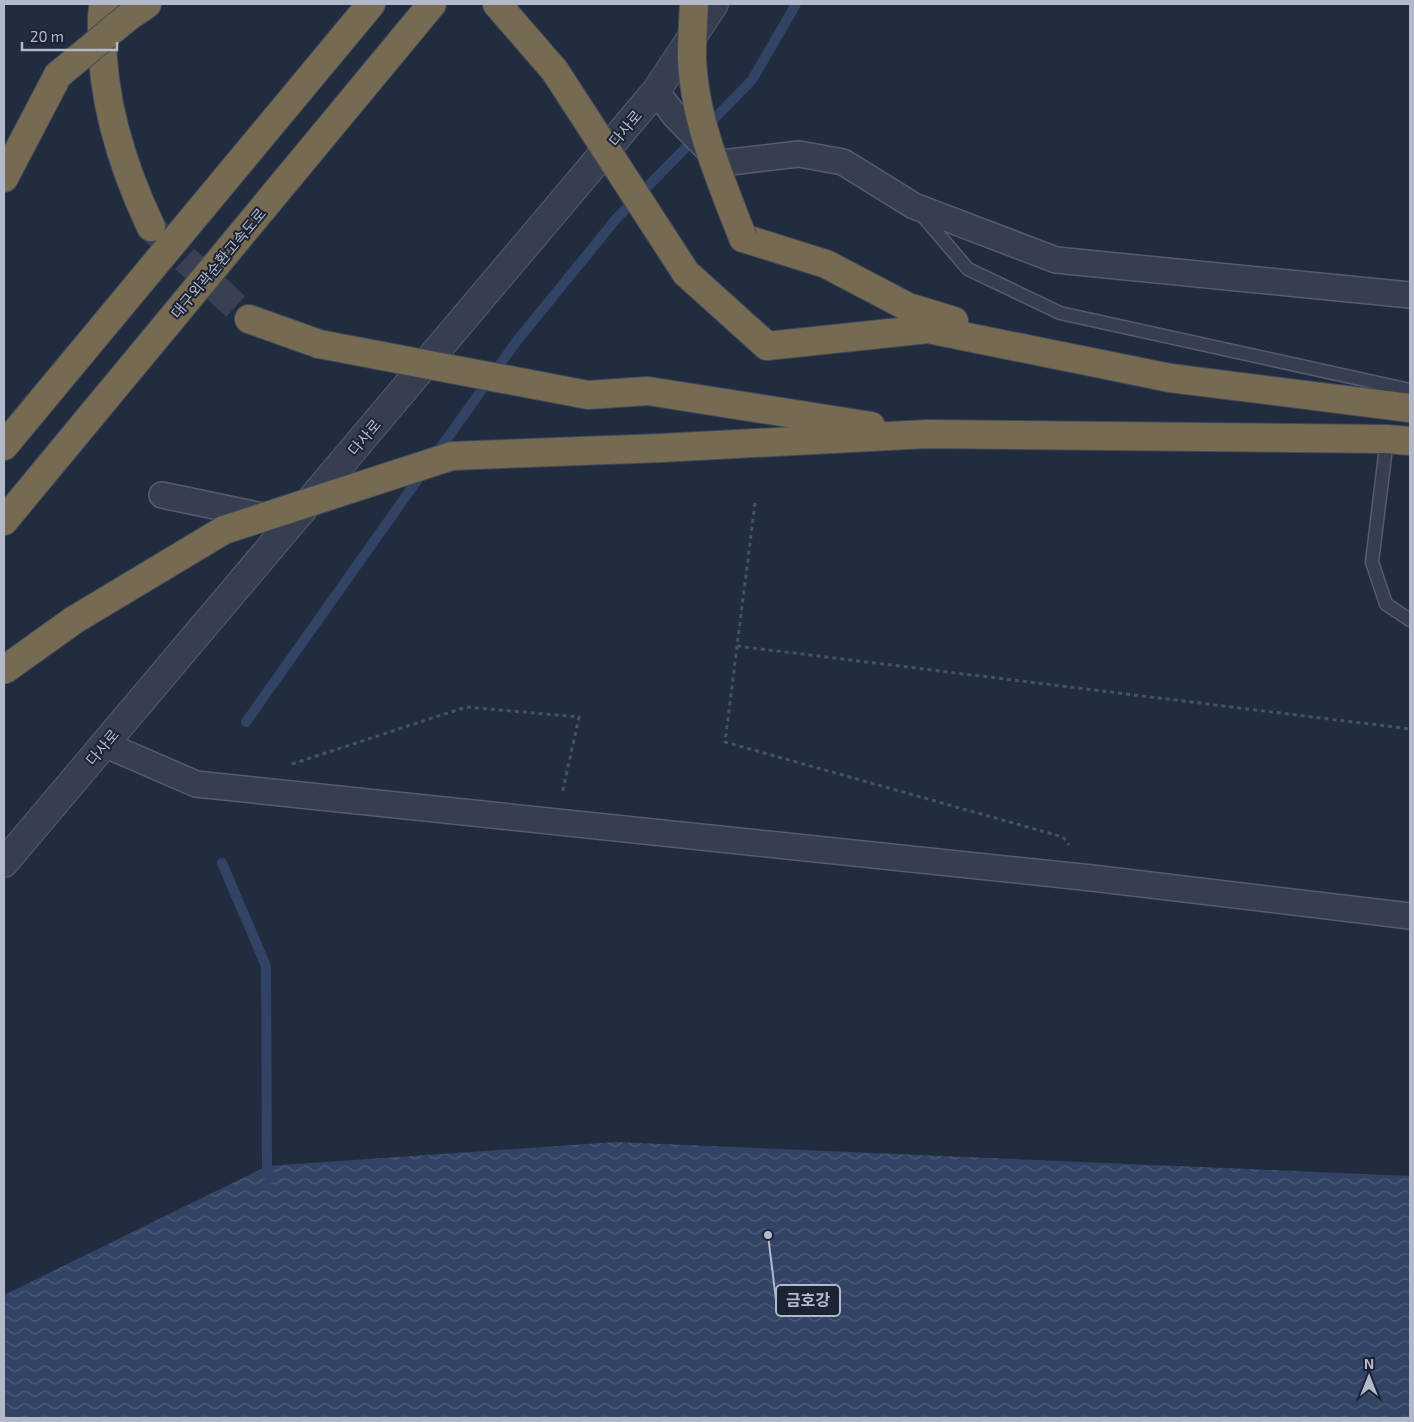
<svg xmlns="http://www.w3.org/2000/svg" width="1414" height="1422" viewBox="0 0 1414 1422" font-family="'Exo 2','Noto Sans KR',sans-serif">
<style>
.water{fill:url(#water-waves)}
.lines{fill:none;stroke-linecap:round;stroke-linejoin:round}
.stream{stroke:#324366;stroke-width:10}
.motorway-tunnel{stroke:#384154;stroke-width:28;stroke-dasharray:28 14;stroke-linecap:butt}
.service-casing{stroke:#545c6d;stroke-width:15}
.minor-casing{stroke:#545c6d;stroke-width:28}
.tertiary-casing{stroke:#545c6d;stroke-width:30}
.motorway-casing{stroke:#41495a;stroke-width:30}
.path{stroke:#3f565a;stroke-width:3;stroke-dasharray:4 4;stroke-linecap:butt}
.service{stroke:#363e4f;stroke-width:12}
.minor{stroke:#363e4f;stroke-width:25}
.tertiary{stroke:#363e4f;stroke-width:28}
.motorway{stroke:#766b52;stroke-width:28}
.motorway-bridge-casing{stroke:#41495a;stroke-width:30;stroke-linecap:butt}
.motorway-bridge{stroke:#766b52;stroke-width:28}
.labels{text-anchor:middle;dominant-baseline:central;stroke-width:4;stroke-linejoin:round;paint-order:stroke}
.street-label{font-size:15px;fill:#b2b9ca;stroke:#1b2334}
.leader{fill:none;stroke:#b2b9ca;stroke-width:2}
.callout-dot{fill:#b2b9ca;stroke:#1b2334;stroke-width:2}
.callout{fill:#1b2334;stroke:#b2b9ca;stroke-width:2}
.callout-label{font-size:16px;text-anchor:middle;font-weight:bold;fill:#b2b9ca}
</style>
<defs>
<pattern id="water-waves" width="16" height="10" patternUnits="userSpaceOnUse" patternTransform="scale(1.25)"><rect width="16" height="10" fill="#324366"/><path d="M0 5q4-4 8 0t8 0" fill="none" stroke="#4d5c7b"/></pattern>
</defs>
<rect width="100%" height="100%" fill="#222c3f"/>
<path class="water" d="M615,1142L1410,1176V1418H4V1295L267,1166Z"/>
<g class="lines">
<g class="stream">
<path d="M706,127L752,80L796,4"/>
<path d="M436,454L516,342L616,219L696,137"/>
<path d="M246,722L423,472"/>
<path d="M222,863L266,966L267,1166L270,1178"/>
</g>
<path class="motorway-tunnel" d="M154,230L249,319"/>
<g class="service-casing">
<g id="service">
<path d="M921,214L968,269L1060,313L1410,390"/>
<path d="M1387,439L1372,562L1386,604L1410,620"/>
</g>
</g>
<g class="minor-casing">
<g id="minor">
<path d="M656,91L675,116L721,163L799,154L843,162L914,206L1056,260L1410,295"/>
<path d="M162,495L272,518"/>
<path d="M104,744L196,784L1092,878L1410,916"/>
</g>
</g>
<g class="tertiary-casing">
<path id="tertiary" d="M4,863L656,91L714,4"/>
</g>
<g class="motorway-casing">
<g id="motorway">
<path d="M104,4C101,14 102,24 102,34C102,101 123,168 151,227"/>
<path d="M497,4L555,71"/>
<path d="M128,17L147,4"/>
<path d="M4,178L58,75"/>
<path d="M743,238L826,264L908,307L954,321"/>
<path d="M686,273L767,346L928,329L1170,378L1410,408"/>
<path d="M249,319L319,344"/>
<path d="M588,395L648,391L871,426"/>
<path d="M4,446L371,4"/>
<path d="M661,448L927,434L1387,439L1410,441"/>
<path d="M4,521L432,4"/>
</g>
</g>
<g class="path">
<path d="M755,503L725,742L1063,837L1069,845"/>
<path d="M737,646L1410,729"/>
<path d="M292,764L466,707L579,717L562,794"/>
</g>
<use href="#service" class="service"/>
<use href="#minor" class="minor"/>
<use href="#tertiary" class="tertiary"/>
<use href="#motorway" class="motorway"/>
<g class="motorway-bridge-casing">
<g id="motorway-bridge">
<path d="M694,4C693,22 692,40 692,58C694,120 721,181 743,238"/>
<path d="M555,71L686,273"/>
<path d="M58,75L128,17"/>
<path d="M319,344L588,395"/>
<path d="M4,670L74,620L224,530L452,456L661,448"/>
</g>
</g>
<use href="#motorway-bridge" class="motorway-bridge"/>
</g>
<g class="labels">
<g class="street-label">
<text transform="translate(625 128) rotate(-50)">다사로</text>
<text transform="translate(218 263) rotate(-50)">대구외곽순환고속도로</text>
<text transform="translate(364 437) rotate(-50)">다사로</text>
<text transform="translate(102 747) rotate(-50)">다사로</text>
</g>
</g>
<path class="leader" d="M768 1235L776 1300"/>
<circle class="callout-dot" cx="768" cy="1235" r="5"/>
<rect class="callout" x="776" y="1285" width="64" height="31" rx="5"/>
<g class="callout-label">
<text x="808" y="1306">금호강</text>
</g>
<rect width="1414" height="1422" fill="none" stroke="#b2b9ca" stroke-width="10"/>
<g transform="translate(1369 1377)" stroke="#1b2334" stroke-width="4" paint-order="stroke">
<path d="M0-4L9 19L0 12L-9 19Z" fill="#b2b9ca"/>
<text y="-8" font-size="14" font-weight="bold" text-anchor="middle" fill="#b2b9ca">N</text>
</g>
<path d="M22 42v8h95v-8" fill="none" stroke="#b2b9ca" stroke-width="2.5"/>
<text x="30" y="42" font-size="15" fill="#b2b9ca" stroke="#1b2334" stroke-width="4" paint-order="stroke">20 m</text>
</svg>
